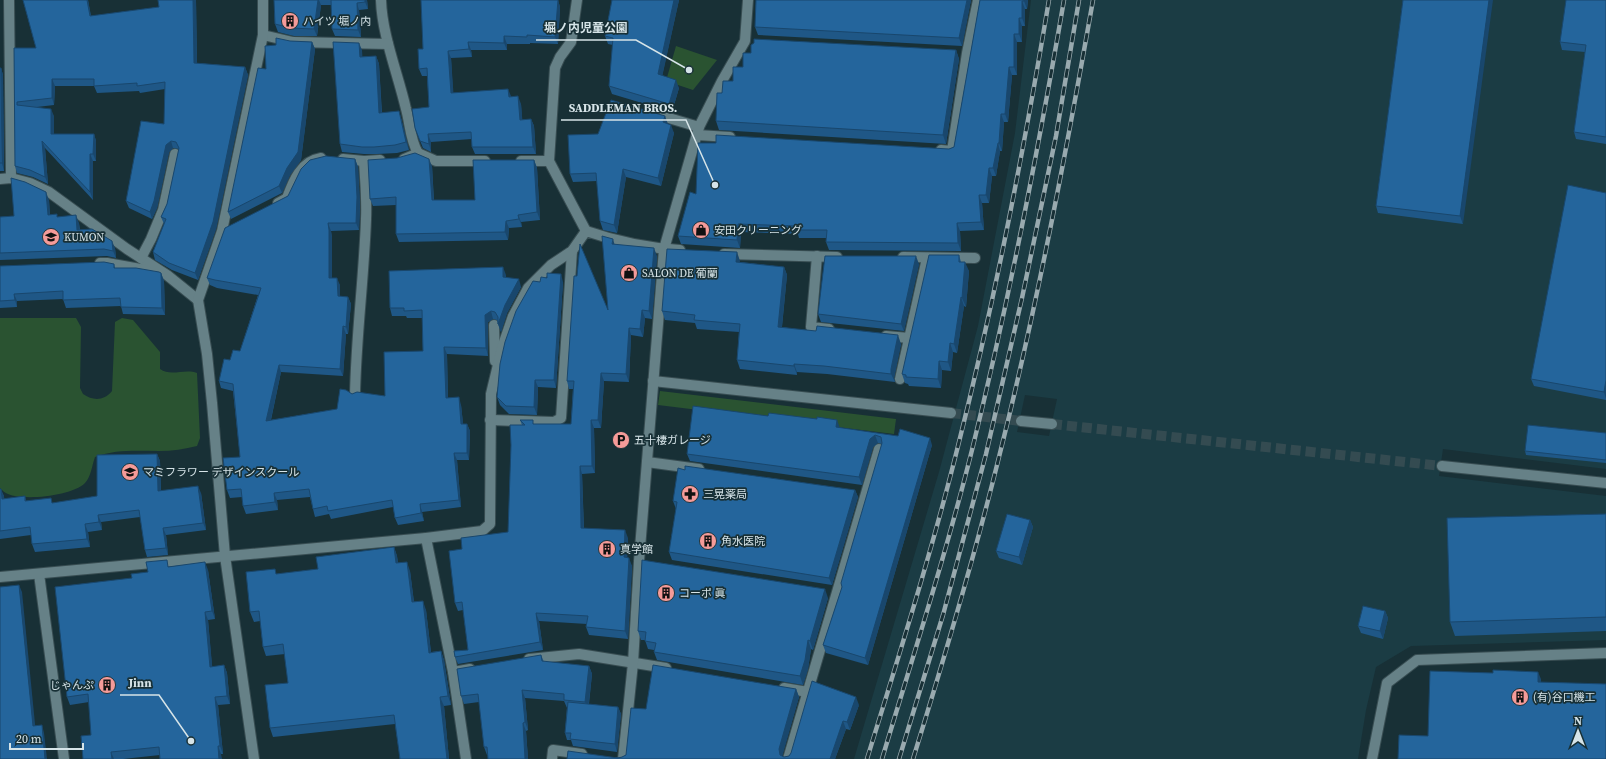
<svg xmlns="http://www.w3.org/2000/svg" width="1606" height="759" viewBox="0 0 1606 759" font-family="'Source Serif 4','Noto Sans JP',serif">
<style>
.built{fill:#1b3c44;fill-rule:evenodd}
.green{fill:#2a5331}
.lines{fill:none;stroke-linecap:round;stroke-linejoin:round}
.minor-tunnel{stroke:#344b51;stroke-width:10;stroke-dasharray:10 5;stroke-linecap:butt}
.minor-casing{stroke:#384d52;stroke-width:12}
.minor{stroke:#668187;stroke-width:10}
.rail-casing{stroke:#99aaaf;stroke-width:4.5}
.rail{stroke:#183036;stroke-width:3;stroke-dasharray:9;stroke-linecap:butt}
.wall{fill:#1f5786}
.shaded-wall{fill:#19476d}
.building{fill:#24659c;stroke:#19476d}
.labels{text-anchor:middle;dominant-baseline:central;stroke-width:3.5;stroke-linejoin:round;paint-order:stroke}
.poi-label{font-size:11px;fill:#d6e4e8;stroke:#183036;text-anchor:start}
.leader{fill:none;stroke:#d6e4e8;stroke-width:1.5}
.callout-dot{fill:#d6e4e8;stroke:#183036;stroke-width:1.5}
.callout-label{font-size:12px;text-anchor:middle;font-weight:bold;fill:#d6e4e8;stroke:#183036;stroke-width:3.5;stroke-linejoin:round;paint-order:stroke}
</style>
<rect width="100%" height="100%" fill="#183036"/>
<path class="built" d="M1031,0H1606V469L1443,449L1439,476L1606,496V640L1411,646L1376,667L1366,710L1358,759H854L939,472L978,326L1015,133ZM1025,395L1057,399L1049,436L1017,432Z"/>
<g class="green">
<path d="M676,46L717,60L693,90L666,81Z"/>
<path d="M0,318H76L81,327L80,388L83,394C93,401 104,401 112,391L115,322L122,318L133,320L160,352V369C171,377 185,368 197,373L200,438L197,446C185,449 172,451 159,451C137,451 116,449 95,457C92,465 91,477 85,483C72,496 24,501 8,494C5,493 2,490 0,488Z"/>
<path d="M660,391L896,419L894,434L658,405Z"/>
</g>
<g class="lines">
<g class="minor-tunnel">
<path d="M951,413L1021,421"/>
<path d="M1052,424L1442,466"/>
</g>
<g class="minor-casing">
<g id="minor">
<path d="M9,0L11,178"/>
<path d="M381,0C382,35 398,74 406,109C410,123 410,140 418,153"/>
<path d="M577,0L571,42L560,57L555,68L549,161L586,231"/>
<path d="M263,35L293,42L388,44"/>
<path d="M652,113L699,127"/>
<path d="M697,135L730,137"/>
<path d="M941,150L952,151L967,53L978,0"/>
<path d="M343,159L364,161L380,160"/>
<path d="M404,159L418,153L436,161H485"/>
<path d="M521,161H549"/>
<path d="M0,179L11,178L30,183L49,192L127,249L167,275L198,300"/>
<path d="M278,203L287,198C293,181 301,161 321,158"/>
<path d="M724,254L837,257"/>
<path d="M817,256L811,327L829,329"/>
<path d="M903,257L975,258"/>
<path d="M141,258L151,239L163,210L175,154"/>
<path d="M100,263H107L146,270"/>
<path d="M494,325L495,361"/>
<path d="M886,336L909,338"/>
<path d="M900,379L927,258"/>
<path d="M653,381L951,413"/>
<path d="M355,395C356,336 364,278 366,219C367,200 365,180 364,161"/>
<path d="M490,420L554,422L561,418L572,251"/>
<path d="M1021,421L1052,424"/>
<path d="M647,462L699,469"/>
<path d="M1442,466L1606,483"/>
<path d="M426,538L453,672L466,759"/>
<path d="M39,574L64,759"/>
<path d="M0,577L426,538L482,531L490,524L491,394L502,348L513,316L528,288L551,265L572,251L586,231C615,241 650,248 680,250"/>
<path d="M529,659L579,654L666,668"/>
<path d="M453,672L470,669"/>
<path d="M784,688L808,692"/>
<path d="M254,759L225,556L212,403L207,354L198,300L222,231L263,35V0"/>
<path d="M552,759L553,750L582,754"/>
<path d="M623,759L633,663L639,561L664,249L699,127L722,81L745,41L748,0"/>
<path d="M788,759L879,449"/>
<path d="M1372,759L1387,683L1417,660L1606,653"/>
</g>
</g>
<use href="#minor" class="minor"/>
<g class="rail-casing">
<g id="rail">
<path d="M867,759C899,655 932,551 958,446C995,299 1024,150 1049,0"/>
<path d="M882,759C913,656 946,554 972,450C1009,301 1038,151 1064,0"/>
<path d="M899,759L943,615L986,454L1022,298L1056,136L1079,0"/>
<path d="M913,759C944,659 974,559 999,457C1037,306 1066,153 1093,0"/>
</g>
</g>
<use href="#rail" class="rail"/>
</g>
<g class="wall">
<path d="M23,0H88L91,16L159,7L158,0H196L197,63L245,67L248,75L216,229L198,280L172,270L155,260L153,252L164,224L161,217L167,204L179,149L173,148L169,152L157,208L152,219L129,208L126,201L164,124L165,89L140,93L139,91L97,93L94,86H55L54,105L37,107L54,116V134H94L96,141V161H93V200L45,148L48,184L33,177L17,173L15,166L14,48H36Z"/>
<path d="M274,0H367L368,9L359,10L361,37L335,36L332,29L331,5H321L317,36H294L278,32L275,24Z"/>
<path d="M421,0H558L560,7L558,44L530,43V44H507V50H471L472,57L451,58L453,93L511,96V97L521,104L522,120L531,119L534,126L536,154H475L472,147V139L431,142V152L423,148L415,128L429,107L427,76H422L419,69L423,49Z"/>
<path d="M612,0H679L662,76L679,88L672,112L612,94L609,86L613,45L608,44L605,36Z"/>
<path d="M756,0H971L962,46L758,35L755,27Z"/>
<path d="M980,0H1028L1027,9H1025V26H1022V42H1017V75H1012L1008,122H1004L1002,151H1000L996,176H992L989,203H982L984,230L960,231L961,251L829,250L826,242V238H799L798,234L741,232L740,248L681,244L678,236L696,194L949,149L954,147Z"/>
<path d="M1403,0L1463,224L1378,213L1376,206Z"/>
<path d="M1606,0V144L1576,139L1574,132L1585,52L1562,50L1560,42Z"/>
<path d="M290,41L312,42L315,49L301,160L290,175L282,193L231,219L228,212L266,69L276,45Z"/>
<path d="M362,50V57L376,56L379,64L382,113L401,118L409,150L397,153L377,154H364L342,152L340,144Z"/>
<path d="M956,50L959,59L946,144L719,130L716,121L722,93L733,81L743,67Z"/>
<path d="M0,68H1L3,75L4,171H0Z"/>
<path d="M665,116L667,124L674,133L661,186L626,177L617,233L603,230L600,221L597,181L573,182L570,174L598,134Z"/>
<path d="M355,159L358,167L360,205L359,230L331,231L332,238V278L340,285V296L348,297L351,304L348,334H346L343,376L281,372L271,420L337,409L352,394L385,396L423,351L422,318H407L406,316H392L390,308L506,275V277L521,287L507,313L501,332L498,324L497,320L493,319L488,322V356L447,354L448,398L461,405L463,424H467L470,431L469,460H457L461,507L422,512L424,521L398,525L395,518L393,507L331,519L329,514L315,517L310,497L277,500L278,510L246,514L243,506L242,497L230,498L227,490L240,457L233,391L221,388L219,381L230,360L240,351L258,295L217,288L210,285L207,278L288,196Z"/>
<path d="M534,160L537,168L540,220L521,222L522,227L509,228L508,240L399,242L396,234V205L373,206L370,199L432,166L434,200H475Z"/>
<path d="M1606,193V400L1534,386L1531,379Z"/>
<path d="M49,200L50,215L79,223L80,230L115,248L116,258L107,256L0,260V217L14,216Z"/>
<path d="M615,244L657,256L652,319L645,318L643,337L631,335L629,382L604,381L601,428H594L595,473L582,474L584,528L628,538L627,558L632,566L628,639L589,635L586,627L587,624L539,621L543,650L458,664L455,657L468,650L463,610L458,611L455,603L462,549L508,532L522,425L520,420L534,424H571L573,389H569L567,381L608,310Z"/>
<path d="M959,255L961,262L969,271L966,307L964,306L957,353L953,352L951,371L942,370L941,388L909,386L908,384L905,383L902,374Z"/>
<path d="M740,261V262L784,267L787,275L782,327L901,344L894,378L895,382L827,374L797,372V375L740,369L737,360L739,332L697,329L695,323L665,320L662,311Z"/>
<path d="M114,264L115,268L161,273L164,281L165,315L123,314L121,306L66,308L63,299L17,301V307L0,308V266Z"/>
<path d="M919,264L904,331L821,322L818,314Z"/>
<path d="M540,282H563L556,388L538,387L537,415L509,414L500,405L497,397Z"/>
<path d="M840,428L932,445L868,665L826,653L823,645L842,587L882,444L878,443L873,447L862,485L690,461L687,454Z"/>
<path d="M1606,433V463L1526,455L1525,451Z"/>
<path d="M157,454L160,461L161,491L201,493L206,530L166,535L168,555L147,557L145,550L140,517L101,522L102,530L88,532L90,547L35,552L32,544L31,535L0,539V489L4,496V499L25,496L26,501L53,503L97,496Z"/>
<path d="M855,490L858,497L832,585L672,560L669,552L676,509L673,501Z"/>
<path d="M1606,514V631L1455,636L1450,622Z"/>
<path d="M1030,520L1033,527L1022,565L999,558L996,551Z"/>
<path d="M394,547L397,556L398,563L410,571L414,602L426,610L431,652L441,651L444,660L451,705L444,706L449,759H400L395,724L273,737L270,728L288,683L285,654L266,656L263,647L260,621L254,622L250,612L277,574L318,569Z"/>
<path d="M170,567L208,570L215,619L208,620L212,667L224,665L227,673L230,704L218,705L223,754L160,755L123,759H83L91,735L89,702L70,705L67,697L132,578L148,572Z"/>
<path d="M828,598L813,650L811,649L808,669L803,685L657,660L654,652V650L648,649L645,640H641L638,631Z"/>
<path d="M1385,611L1388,618L1383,639L1361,633L1358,626Z"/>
<path d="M541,655L544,662L589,666L592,674L589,704L618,707L621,714L617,752L573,746L571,740H567L565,733L567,708L564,701L525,698L528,730L526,731L528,759H488V755H487L484,747L479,702L464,704L461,696Z"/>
<path d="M796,689L799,697L782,756L784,757L789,756L859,705L850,730L846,729L835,759H567L622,757L626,755L646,709Z"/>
</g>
<g class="shaded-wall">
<path d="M87,0H88L92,24L90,16Z"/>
<path d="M193,0H196L197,70L194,63Z"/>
<path d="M318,0H319L321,5L317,36L314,29Z"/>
<path d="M365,0H367L368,9L365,2Z"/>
<path d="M558,0L560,7L558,44L555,37Z"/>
<path d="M674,0H679L661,82L658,74Z"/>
<path d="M967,0H971L962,46L959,38Z"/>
<path d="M1024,0H1028L1027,9L1024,1Z"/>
<path d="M1489,0H1493L1463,224L1460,216Z"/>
<path d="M1022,1L1025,9V26L1022,18Z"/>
<path d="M357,3L359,10L361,37L358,30Z"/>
<path d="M1019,18L1022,26V42L1019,34Z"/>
<path d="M1014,34L1017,42V75L1014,67Z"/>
<path d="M504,36L507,44V50L504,43Z"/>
<path d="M312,42L315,49L301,160L290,175L282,193L279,186Z"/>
<path d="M468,42L471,50L472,57L469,49Z"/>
<path d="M359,43L362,50L363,65L360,57Z"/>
<path d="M956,50L959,59L946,144L943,135Z"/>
<path d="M448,51L451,58L454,101L451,93Z"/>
<path d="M376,56L379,64L382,120L379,113Z"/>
<path d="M245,67L248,75L216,229L198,280L195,273Z"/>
<path d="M1009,67L1012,75L1008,122L1005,114Z"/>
<path d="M1,68L3,75L4,171L2,163Z"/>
<path d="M52,79L55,86L54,105L52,98Z"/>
<path d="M676,80L679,88L672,112L669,104Z"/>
<path d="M508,89L511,96V105L509,97Z"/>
<path d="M518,96L521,104L523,127L520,120Z"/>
<path d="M51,109L54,116V141L51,134Z"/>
<path d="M399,111L401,118L409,150L406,142Z"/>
<path d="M1001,114L1004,122L1002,151L999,143Z"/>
<path d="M665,116L668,124L663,122Z"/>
<path d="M531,119L534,126L536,154L533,147Z"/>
<path d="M671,125L674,133L661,186L658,178Z"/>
<path d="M94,134L96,141V161L93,154Z"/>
<path d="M428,134L431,142V152L429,144Z"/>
<path d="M42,141L45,148L48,184L45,177Z"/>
<path d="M171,141L173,148L169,152L157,208L152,219L150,212L166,145Z"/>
<path d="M998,143L1000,151L996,176L993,168Z"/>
<path d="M90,154L93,161V200L90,192Z"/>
<path d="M355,159L358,167L360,205L359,230L356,223Z"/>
<path d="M429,159L432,166L434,207L432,200Z"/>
<path d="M534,160L537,168L540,220L537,212Z"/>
<path d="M989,168L992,176L989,203L986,195Z"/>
<path d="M623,169L626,177L617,233L614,225Z"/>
<path d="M46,192L49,200L50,222L48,215Z"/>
<path d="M979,195L982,203L984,230L981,222Z"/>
<path d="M76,215L79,223L80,238L77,230Z"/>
<path d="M518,215L521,222L522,227L519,219Z"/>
<path d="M506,221L509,228L508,240L505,232Z"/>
<path d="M328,223L331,231L332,238V285L329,278Z"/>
<path d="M957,223L960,231L961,251L958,243Z"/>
<path d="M738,224L741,232L740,248L737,240Z"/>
<path d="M613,239L615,246L612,244Z"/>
<path d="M112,241L115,248L116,258L113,251Z"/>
<path d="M654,248L657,256L652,319L649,311Z"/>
<path d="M737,252L740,261L739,270L736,262Z"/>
<path d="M916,256L919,264L904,331L901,324Z"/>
<path d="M965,262L969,271L966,307L962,298Z"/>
<path d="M503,267L506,275L505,284L503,277Z"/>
<path d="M784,267L787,275L781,335L778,327Z"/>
<path d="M161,273L164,281L165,315L162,308Z"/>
<path d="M561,274L563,282L556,388L554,380Z"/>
<path d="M337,278L340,285V303L338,296Z"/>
<path d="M519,279L521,287L507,313L501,332L498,324L505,305Z"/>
<path d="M14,294L17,301V307L15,300Z"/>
<path d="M348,297L351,304L348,334L346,327Z"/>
<path d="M961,297L964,306L957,353L954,344Z"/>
<path d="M642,310L645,318L643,337L640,329Z"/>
<path d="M491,311L493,319L488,322V356L486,348L485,315Z"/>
<path d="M343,326L346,334L343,376L340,369Z"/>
<path d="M629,328L631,335L629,382L626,374Z"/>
<path d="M898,335L901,344L894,378L895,382L891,374V369Z"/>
<path d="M950,343L953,352L951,371L948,362Z"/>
<path d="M444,347L447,354L448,406L446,398Z"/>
<path d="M939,361L942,370L941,388L938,379Z"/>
<path d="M794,364L797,372V375L794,366Z"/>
<path d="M279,365L281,372L269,428L266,421Z"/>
<path d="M601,373L604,381L601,428L598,420Z"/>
<path d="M535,380L538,387L537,415L534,407Z"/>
<path d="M1606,380V399L1604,392Z"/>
<path d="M459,397L461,405L464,431L461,424Z"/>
<path d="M591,420L594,428L595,473L592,466Z"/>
<path d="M837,420L840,428L836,427Z"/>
<path d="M467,424L470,431L469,460L467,453Z"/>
<path d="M875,435L878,443L873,447L862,485L859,477L870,439Z"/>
<path d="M930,438L932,445L868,665L865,658Z"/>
<path d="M454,453L457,460L461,507L459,500Z"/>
<path d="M157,454L160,461L161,498L158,491Z"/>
<path d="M580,466L582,474L584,536L581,528Z"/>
<path d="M198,486L201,493L206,530L203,523Z"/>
<path d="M1,489L4,496L5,507L2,499Z"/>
<path d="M855,490L858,497L832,585L829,578Z"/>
<path d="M274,493L277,500L278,510L275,502Z"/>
<path d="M420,504L422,512L424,521L421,513Z"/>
<path d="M98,515L101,522L102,530L99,522Z"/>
<path d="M1030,520L1033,527L1022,565L1019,557Z"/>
<path d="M85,524L88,532L90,547L87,539Z"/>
<path d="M163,528L166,535L168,555L166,548Z"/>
<path d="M625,530L628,538L627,565L624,557Z"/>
<path d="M394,547L397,556L399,572L396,563Z"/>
<path d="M629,558L632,566L628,639L625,631Z"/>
<path d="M205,562L208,570L215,619L212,611Z"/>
<path d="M407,562L410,571L415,611L412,602Z"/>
<path d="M19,585L22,592L36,734L33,726Z"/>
<path d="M825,589L828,598L813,650L810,641Z"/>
<path d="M423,601L426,610L432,662L429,653Z"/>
<path d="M1385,611L1388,618L1383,639L1380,631Z"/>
<path d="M205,612L208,620L213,675L210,667Z"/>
<path d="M536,613L539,621L543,650L540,642Z"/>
<path d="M808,640L811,649L808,669L803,685L800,676Z"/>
<path d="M441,651L444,660L451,705L448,696Z"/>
<path d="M224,665L227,673L230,704L227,696Z"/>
<path d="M589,666L592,674L588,710L585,702Z"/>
<path d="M1538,672L1541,679V689L1538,682Z"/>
<path d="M796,689L799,697L782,757L780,755L779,749Z"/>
<path d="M522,690L525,698L528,730L525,722Z"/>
<path d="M215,697L218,705L223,754L220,746Z"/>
<path d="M440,697L444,706L449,759H447Z"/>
<path d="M856,697L859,705L850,730L847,722Z"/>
<path d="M618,707L621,714L617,752L615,744Z"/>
<path d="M843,721L846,729L835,759H830Z"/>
<path d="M523,723L526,731L528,759H525Z"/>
<path d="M42,725L44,733L47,759H45Z"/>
<path d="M218,746L221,754L222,759H219Z"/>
<path d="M111,752L114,759H112Z"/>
</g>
<g class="building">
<path d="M23,0H87L90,16L159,7L158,0H193L194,63L245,67L213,222L195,273L169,263L153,252L166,219L161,217L167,204L179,148L176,142L171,141L166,145L154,201L150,212L126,201L141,121L164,124L165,82L137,86V83L94,86V79H52V98L17,102V105L51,109V134H94L93,154H90V192L42,141L45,177L30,170L15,166L14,48H36Z"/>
<path d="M274,0H318L314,29L291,28L275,24Z"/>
<path d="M331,0H365V2L357,3L358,30L332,29Z"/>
<path d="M421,0H558L555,37L527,35V37L504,36V43L468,42L469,49L448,51L451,93L508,89L509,97L518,96L520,120L531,119L533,147H472L471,132L428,134L429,144L420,141L415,128L412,109L429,107L427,68L419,69L418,49H423Z"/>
<path d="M612,0H674L658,74L676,80L669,104L609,86L613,38L605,36Z"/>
<path d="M756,0H967L959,38L755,27Z"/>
<path d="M980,0H1024V1H1022V18H1019V34H1014V67H1009L1005,114H1001L999,143H998L993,168H989L986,195H979L981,222L957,223L958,243L826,242L827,230H796V226L738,224L737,240L678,236L690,192L696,194L698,143H716V135L949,149L954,147Z"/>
<path d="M1403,0H1489L1460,216L1376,206Z"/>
<path d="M1566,0H1606V137L1574,132L1586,45L1560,42Z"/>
<path d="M276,38L290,41L312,42L298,152L287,168L279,186L228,212L258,68L266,69L265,46L276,45Z"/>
<path d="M754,39L956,50L943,135L716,121L717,93H722L723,81H733V67H743V53H751V45L754,43Z"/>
<path d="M333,42L359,43L360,57L376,56L379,113L399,111L406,142L395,145L374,147H362L340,144Z"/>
<path d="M0,68H1L2,163H0Z"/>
<path d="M611,100L665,116L663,122L671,125L658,178L623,169L614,225L600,221L596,173L570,174L568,135L598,134Z"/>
<path d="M415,153L429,159L432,200H475L473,160H534L537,212L518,215L519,219L506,221L505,232L396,234V197L370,199L368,160L397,158Z"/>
<path d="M326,156L355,159L357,197L356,223H328L329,230V278H337L338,296L348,297L346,327L343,326L340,369L279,365L266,421L337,409L340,389L346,390L352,394L357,392L385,396L384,352L423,351L422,310L404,311V308H390L389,271L503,267V277L519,279L505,305L498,324V317L495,312L491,311L485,315L486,348L444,347L446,398L459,397L461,424H467V453H454L459,500L420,504L421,513L395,518L392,500L328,511L327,506L313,509L309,489L274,493L275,502L243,506L241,489L227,490L223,458L240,457L233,384L219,381L224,359L230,360L233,350L240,351L261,288L215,280L207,278L225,228L288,196L301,169L310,160Z"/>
<path d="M11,178L25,182L46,192L48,215L57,214V217L76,215L77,230L92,229L112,241L113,251L104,249L0,253V217L14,216Z"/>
<path d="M1568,185L1606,193V380L1604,392L1531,379Z"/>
<path d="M602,236L613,239L612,244L654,248L649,311L642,310L640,329L629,328L626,374L601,373L598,420H591L592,466H580L581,528L625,530L624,557L629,558L625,631L586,627L588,616L536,613L540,642L455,657L454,651L468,650L462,602L455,603L449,551L462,549L461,538L508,532L511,445L510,425H525L520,420H533V424H571L574,381H567L574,276H577L580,244L608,310Z"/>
<path d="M667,249L737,252L736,262L784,267L778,327L816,331L817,326L898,335L891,369V374L824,366L794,364V366L737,360L740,324L694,320L695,315L662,311Z"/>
<path d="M929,255H959V262H965L962,298L961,297L954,344L950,343L948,362L939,361L938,379L906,377V375L902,374Z"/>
<path d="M825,256H916L901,324L818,314Z"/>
<path d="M104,262L114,264V268H136L159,272L161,273L162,308L121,307L120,298L63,300V291L14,294L15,300L0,301V266Z"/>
<path d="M547,273L561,274L554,380H535L534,407L506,406L497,397L500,364L505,342L516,311L533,281L540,282L541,277L547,278Z"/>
<path d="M693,406L768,416L769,413L817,419V417L837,420L836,427L898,436L900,429L930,438L865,658L823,645L842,587L841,583L882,443L881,437L875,435L870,439L859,477L687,454Z"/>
<path d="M1528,425L1606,433V460L1525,451Z"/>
<path d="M157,454L158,491L198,486L203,523L163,528L166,548L145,550L139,510L98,515L99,522L85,524L87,539L32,544L30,527L0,531V489H1L2,499L25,496V501L51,498L52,503L97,496V455Z"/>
<path d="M685,466L855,490L829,578L669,552L677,502L673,501L678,468L685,470Z"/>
<path d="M1007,514L1030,520L1019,557L996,551Z"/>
<path d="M1606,514V617L1450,622L1447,518Z"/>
<path d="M394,547L396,563L407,562L412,602L423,601L429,653L441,651L448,696L440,697L447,759H400L394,715L270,728L265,685L288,683L283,644L263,647L259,611L250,612L246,572L275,569L276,574L318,569L316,557Z"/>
<path d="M167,560L168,567L205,562L212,611L205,612L210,667L224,665L227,696L215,697L220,746H218L219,759H160L159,747L111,752L112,759H83L81,736L91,735L88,694L67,697L55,587L132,578L131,574L148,572L146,562Z"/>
<path d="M642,560L825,589L810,641L808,640L805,660L800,676L654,652L656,643L645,641L646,632L638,631Z"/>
<path d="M19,585L33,726L42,725L45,759H0V587Z"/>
<path d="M1363,606L1385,611L1380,631L1358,626Z"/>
<path d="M541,655L542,661L589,666L585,702L564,700V694L522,690L525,722L523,723L525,759H488L487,747H484L478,694L461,696L457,669Z"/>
<path d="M653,665L796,689L779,749L780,755L784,757L789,756L791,753L812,681L856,697L847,722L843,721L830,759H567L568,751L618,758L622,757L626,755L631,708L646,709Z"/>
<path d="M1493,670L1538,672V682L1606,684V759H1398L1399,735L1428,736L1430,671L1493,673Z"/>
<path d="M568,702L618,707L615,744L570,739L571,733H565Z"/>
</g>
<defs>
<g id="building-disc" transform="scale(0.9)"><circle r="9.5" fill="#f59b99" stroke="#183036"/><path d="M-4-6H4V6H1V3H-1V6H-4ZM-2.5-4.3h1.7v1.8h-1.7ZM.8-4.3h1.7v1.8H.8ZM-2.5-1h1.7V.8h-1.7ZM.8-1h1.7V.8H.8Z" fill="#111"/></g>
<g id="shop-disc" transform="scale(0.9)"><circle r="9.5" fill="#f59b99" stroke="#183036"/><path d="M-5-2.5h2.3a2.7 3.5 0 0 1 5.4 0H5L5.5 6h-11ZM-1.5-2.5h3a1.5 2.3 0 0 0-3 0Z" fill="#111"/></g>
<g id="school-disc" transform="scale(0.9)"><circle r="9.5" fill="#f59b99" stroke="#183036"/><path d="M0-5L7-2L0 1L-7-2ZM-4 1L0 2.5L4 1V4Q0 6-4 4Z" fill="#111"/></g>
<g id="parking-disc" transform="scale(0.9)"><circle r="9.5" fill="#f59b99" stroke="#183036"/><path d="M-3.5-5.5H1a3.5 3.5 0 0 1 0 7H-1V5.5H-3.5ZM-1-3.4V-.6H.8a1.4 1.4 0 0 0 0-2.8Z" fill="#111"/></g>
<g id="pharmacy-disc" transform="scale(0.9)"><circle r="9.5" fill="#f59b99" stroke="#183036"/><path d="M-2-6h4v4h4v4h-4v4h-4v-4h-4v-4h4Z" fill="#111"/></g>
</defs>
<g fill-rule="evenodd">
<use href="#building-disc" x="290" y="21"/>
<use href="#shop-disc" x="701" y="230"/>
<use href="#school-disc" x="51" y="237"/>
<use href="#shop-disc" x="629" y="273"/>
<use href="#parking-disc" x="621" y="440"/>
<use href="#school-disc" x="130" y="472"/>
<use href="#pharmacy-disc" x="690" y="494"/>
<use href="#building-disc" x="708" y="541"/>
<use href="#building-disc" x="607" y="549"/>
<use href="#building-disc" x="666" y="593"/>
<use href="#building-disc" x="107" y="685"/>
<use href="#building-disc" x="1520" y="697"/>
</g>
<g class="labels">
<g class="poi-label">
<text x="303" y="21">ハイツ 堀ノ内</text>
<text x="714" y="230">安田クリーニング</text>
<text x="64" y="237">KUMON</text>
<text x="642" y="273">SALON DE 葡蘭</text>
<text x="634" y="440">五十棲ガレージ</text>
<text x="143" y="472">マミフラワー デザインスクール</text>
<text x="703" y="494">三晃薬局</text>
<text x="721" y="541">角水医院</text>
<text x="620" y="549">真学館</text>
<text x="679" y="593">コーポ 眞</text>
<text x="94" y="685" text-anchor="end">じゃんぷ</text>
<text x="1533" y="697">(有)谷口機工</text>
</g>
</g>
<path class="leader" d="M689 70L636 40H536M715 185L686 120H561M191 741L159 695H120"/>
<g class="callout-dot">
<circle cx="689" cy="70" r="4"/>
<circle cx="715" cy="185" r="4"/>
<circle cx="191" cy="741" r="4"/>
</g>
<g class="callout-label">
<text x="586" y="32">堀ノ内児童公園</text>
<text x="623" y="112">SADDLEMAN BROS.</text>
<text x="140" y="687">Jinn</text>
</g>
<g transform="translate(1578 731)" stroke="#183036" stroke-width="3" paint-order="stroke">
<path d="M0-3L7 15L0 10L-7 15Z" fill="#d6e4e8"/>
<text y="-6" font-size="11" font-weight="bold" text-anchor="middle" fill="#d6e4e8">N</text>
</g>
<path d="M10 743v6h73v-6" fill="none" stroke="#d6e4e8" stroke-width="2"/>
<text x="16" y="743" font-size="12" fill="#d6e4e8" stroke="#183036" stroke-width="3" paint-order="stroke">20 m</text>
</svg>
